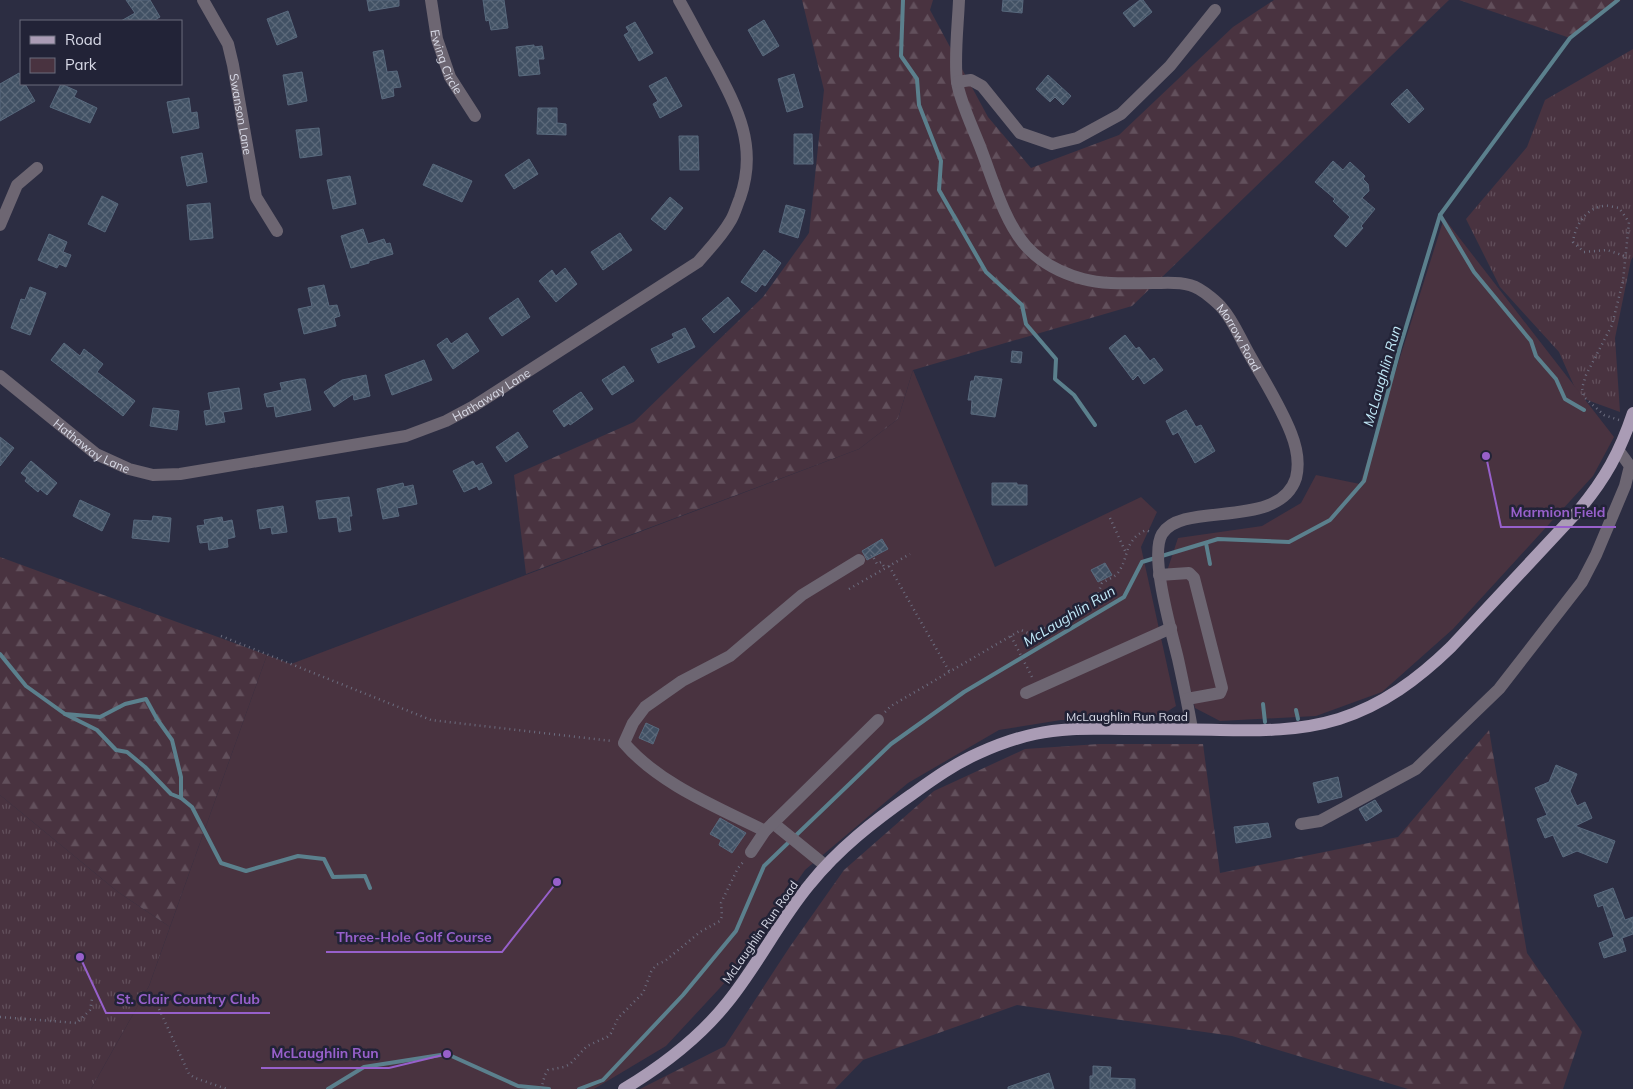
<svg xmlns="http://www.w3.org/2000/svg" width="1633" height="1089" viewBox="0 0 1633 1089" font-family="Mulish,sans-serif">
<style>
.grass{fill:url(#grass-tufts)}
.forest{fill:url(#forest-firs)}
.park{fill:#493340}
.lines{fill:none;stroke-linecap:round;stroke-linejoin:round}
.stream{stroke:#5b808d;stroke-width:4}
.building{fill:url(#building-cross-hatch);stroke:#58697d}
.path{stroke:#6c6d7f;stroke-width:2.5;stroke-dasharray:1 4;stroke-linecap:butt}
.minor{stroke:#6d6672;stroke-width:12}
.major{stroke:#aa9cb5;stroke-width:12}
.labels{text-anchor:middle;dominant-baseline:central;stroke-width:5;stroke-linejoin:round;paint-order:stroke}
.street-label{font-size:12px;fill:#d8dae7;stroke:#222337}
.water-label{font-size:14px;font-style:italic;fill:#c3ebfa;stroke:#222337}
.leader{fill:none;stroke:#9760cb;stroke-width:2}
.callout-dot{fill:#9760cb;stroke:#222337;stroke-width:2}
.callout-label{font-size:14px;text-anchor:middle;font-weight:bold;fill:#9760cb;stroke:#222337;stroke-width:5;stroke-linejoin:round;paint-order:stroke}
</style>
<defs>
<pattern id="grass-tufts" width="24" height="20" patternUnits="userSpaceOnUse" patternTransform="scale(1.25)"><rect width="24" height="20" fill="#493340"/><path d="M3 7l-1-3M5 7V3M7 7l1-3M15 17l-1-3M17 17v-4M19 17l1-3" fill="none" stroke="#62505c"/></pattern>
<pattern id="forest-firs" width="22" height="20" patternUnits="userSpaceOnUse" patternTransform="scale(1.25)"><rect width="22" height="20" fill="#493340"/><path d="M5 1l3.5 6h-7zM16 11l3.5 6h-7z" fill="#62505c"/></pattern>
<pattern id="building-cross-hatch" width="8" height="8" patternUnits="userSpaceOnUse" patternTransform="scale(1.25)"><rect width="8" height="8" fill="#415164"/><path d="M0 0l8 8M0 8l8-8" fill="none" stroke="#5c697a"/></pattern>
</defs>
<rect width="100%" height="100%" fill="#2c2d42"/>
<g class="grass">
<path d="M1633,49V257L1631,260L1615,338L1620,412L1579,397L1559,352L1500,287L1466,219L1527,147L1545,100Z"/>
<path d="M0,795L118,892L170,927L149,986L91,1089H0Z"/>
</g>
<g class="forest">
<path d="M802,0H933L930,10L988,117L1031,168L1119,135L1233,27L1274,0H1449L1132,306L913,370L898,419L859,449L526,574L514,475L634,422L763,297L809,233L824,90Z"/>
<path d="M1459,0H1621L1570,38Z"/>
<path d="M0,557L267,655L170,927L118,892L0,795Z"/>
<path d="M1489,730L1527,953L1582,1032L1563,1089H1408L1232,1036L1017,1005L863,1060L835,1089H640L725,1046L789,948L844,870L934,791L1025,749L1099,744H1203L1220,873L1398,837Z"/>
</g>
<g class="park">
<path d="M1444,218L1614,437L1593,476L1453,629L1382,692L1316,716L1220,721L1195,708L1164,580L1178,538L1262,526L1301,503L1316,475L1360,484Z"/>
<path d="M913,370L995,567L1141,497L1157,512L1141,547L1176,706L1152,721L1061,720L999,730L908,783L805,870L731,976L666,1046L594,1089H91L149,986L267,655L291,664L859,449L898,419Z"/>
</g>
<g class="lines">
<g class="stream">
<path d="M903,0L901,56L917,79L919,105L941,161L939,190L986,272L1022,305L1026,324L1056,359L1055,379L1074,395L1095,425"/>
<path d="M1440,215L1474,272L1531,341L1536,356L1556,379L1565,399L1584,410"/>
<path d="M1206,543L1210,564"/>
<path d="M0,654L26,686L65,714L100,717L125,704L146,699L157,719L172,740L181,777V798"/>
<path d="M1263,704L1265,722"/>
<path d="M1296,710L1298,719"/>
<path d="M65,714L97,730L116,750L127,752L145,767L171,794L181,798L192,807L221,863L246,871L298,856L324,859L333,877L365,876L370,888"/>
<path d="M328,1089L364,1067L447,1054L518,1086L549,1089"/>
<path d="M579,1089L603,1080L683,995L736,931L764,866L891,744L964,692L1124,597L1142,562L1218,539L1289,542L1330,520L1364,481L1400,347L1440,215L1570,38L1618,0"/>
</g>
</g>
<g class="building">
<path d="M126,0H150L160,17L153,21H121L135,13Z"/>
<path d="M367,0H399V6L369,11Z"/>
<path d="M483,0H504L508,28L491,30L489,20L486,21Z"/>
<path d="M1003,0H1023L1022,13L1002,11Z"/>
<path d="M1140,0H1143L1152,12L1134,27L1123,13Z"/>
<path d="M288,11L297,37L277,45L267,19Z"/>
<path d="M764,20L779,46L763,56L748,30Z"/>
<path d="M635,22L653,53L639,61L624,35L629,32L626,27Z"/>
<path d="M534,45V47L542,46L544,59H538L540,74L519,76L516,47Z"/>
<path d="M383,50L387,72L397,71L401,87L393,88L394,96L382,99L373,52Z"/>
<path d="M302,72L307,101L288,105L283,75Z"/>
<path d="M19,73L21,77V84H25L35,101L0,121V84Z"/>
<path d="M794,74L803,107L787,112L778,79Z"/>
<path d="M1048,75L1071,96L1063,105L1055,97L1050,102L1036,89Z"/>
<path d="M666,77L682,106L660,118L653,104L658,101L649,86Z"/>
<path d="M61,84L77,91L74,97L97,108L90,123L50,107Z"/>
<path d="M1407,89L1424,109L1409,123L1391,104Z"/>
<path d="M189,98L191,113L197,112L199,128L173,133L167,102Z"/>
<path d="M538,108H557V123L566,124V135L537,134Z"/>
<path d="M319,128L322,155L300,158L296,130Z"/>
<path d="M794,134H812L813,164H794Z"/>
<path d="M679,136H698L699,170H680Z"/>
<path d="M202,153L207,182L187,186L181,157Z"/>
<path d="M529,159L538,174L514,189L505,175Z"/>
<path d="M1333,161L1343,170L1350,162L1365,176L1363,179L1368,184L1369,191L1362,198L1375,209L1361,226L1363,228L1346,247L1334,236L1350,217L1333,201L1335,199L1315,182Z"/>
<path d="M433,164L472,181L462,202L423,185Z"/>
<path d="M350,176L356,204L333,209L327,180Z"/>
<path d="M102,196L118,204L105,232L88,224Z"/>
<path d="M670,197L683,208L665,230L651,219Z"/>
<path d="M210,203L213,238L190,240L187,205Z"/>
<path d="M786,205L805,210L798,238L779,232Z"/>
<path d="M363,229L368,244L384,239L386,244L390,243L393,254L369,261V263L351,268L341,236Z"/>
<path d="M620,233L632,250L603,270L591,252Z"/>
<path d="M49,234L67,242L63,252L71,255L66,267L59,264L57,268L38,260Z"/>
<path d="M764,250L781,263L765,286L762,284L756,292L741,282Z"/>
<path d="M565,268L577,284L556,302L539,281L552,270L556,276Z"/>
<path d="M324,285L329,306L337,305L340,316L334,318L336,326L304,334L298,309L312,306L308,288Z"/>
<path d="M30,287L46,293L30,335L11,328L21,299L25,300Z"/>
<path d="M728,297L740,311L714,333L702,319Z"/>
<path d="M518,298L530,317L502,336L489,318Z"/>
<path d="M685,328L695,347L658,363L651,349L674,338L672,334Z"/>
<path d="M467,333L479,351L453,369L437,345L447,338L451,344Z"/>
<path d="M1125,335L1136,349L1139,347L1150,361L1154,358L1163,370L1144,384L1138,375L1133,380L1109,348Z"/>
<path d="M64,343L80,356L84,349L103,364L97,372L135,401L123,416L51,360Z"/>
<path d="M1012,351L1022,352L1021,363L1011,362Z"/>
<path d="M424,360L432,380L392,395L385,375Z"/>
<path d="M624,366L634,381L612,395L602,380Z"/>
<path d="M366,375L370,396L354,400L353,394L334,407L324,392L342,380Z"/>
<path d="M975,376L1002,379L995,417L971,414L972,400H968L971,381H974Z"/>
<path d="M300,379H305L311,410L276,417L274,406L267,407L264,394L282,390L280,383Z"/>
<path d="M239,388L242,409L223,412L225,422L206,425L204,411L211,410L208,393Z"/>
<path d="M581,392L593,409L570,425L569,423L564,427L553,411Z"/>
<path d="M153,408L179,411L177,430L150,426Z"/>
<path d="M1186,410L1196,427L1201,425L1215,451L1195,463L1178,432L1173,435L1166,421Z"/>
<path d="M518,432L528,447L506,462L496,447Z"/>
<path d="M0,437L14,448L0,466Z"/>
<path d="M31,461L57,483L47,495L40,489L38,492L25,481L27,478L21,473Z"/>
<path d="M473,461L476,466L482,463L492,483L479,490L477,486L464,492L453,471Z"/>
<path d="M403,483L404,487L413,485L417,504L397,508L399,516L383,519L377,489Z"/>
<path d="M992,483H1017V485H1027V505H992Z"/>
<path d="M349,497L352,516H349L351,530L339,532L337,517L319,519L316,501Z"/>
<path d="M80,500L110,514L102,531L73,516Z"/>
<path d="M283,506L287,532L272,534L271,527L260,529L257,510Z"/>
<path d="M153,516L171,518L169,542L132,538L134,520L152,521Z"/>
<path d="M222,517L223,522L232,520L235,537L227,539L228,547L209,550L208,542L200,543L197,526L205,525L204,520Z"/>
<path d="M882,539L888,549L867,560L862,551Z"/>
<path d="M1105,563L1112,575L1098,582L1091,570Z"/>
<path d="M646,723L659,729L653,744L639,738Z"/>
<path d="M1556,765L1577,774L1570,791L1577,806L1585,802L1592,818L1575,826L1615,841L1607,863L1577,851L1563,857L1553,835L1545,838L1537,819L1547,815L1535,788L1549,782Z"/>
<path d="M1338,777L1342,797L1318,803L1313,783Z"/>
<path d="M1375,800L1382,811L1366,821L1359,809Z"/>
<path d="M720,818L746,833L732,853L719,845L721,840L710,834Z"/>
<path d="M1268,823L1271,837L1236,843L1234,827Z"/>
<path d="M1613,888L1625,920L1633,917V934L1622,938L1626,951L1604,958L1599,943L1614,937L1603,905L1598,907L1594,895Z"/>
<path d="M1093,1066L1111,1067L1110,1078L1135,1079V1089H1090V1076H1093Z"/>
<path d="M1049,1073L1054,1089H1008V1087Z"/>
</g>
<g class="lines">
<g class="path">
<path d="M1619,420L1604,415L1584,397L1582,388L1586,375L1612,325L1623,281L1629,222L1619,208C1614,207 1607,205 1603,206C1585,209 1575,226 1573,242L1584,252L1607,250L1625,256"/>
<path d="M1110,518L1126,553"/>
<path d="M871,556L872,555L877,564L881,562L885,568"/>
<path d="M889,566L949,671"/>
<path d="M849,589L910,554"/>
<path d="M221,636L431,720L612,741"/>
<path d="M1011,636L1032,677"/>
<path d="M885,712L891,706L1021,630L1033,635L1097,596L1102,583C1107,580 1112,578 1116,575C1130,560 1122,541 1146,530L1150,532"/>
<path d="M155,1000L189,1074L195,1078L227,1089"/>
<path d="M0,1017L77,1023L90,1010L92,999"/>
<path d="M541,1089L545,1075L548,1070L564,1067L570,1064L587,1046L607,1037L611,1033L618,1018L643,993L651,972L656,965L665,961L700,932L720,921L722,916L721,903L738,868L744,861"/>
</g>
<g class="minor">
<path id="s1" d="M203,0L228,44L233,65L256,197L277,231"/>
<path id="s2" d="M431,0L437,39L450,77L475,116"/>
<path id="s3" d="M959,0C958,25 954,57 957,82C960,101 972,126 979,144C992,176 1003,220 1026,246C1041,263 1061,273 1083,279C1105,285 1131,283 1154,283C1168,283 1185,281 1199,289C1206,293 1217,302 1222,308C1233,320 1240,338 1248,352C1263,379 1280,405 1291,433C1297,448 1300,462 1296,478C1279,531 1182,500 1162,534C1149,556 1172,633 1178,659C1183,682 1188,705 1192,729"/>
<path d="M957,82L971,80L982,86L1020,133L1052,144L1077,138L1121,114L1170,66L1215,10"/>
<path d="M0,225L17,185L37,168"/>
<path id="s4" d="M0,376L96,454L129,469L153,475L180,474L406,436L446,421L474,406L698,262C710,248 722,236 731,220C735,213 737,205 740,198C758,147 738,109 714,64C702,43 691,21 679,0"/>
<path d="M1159,575L1189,573L1194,578L1222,688L1220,693L1187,699"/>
<path d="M1026,693L1171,628"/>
<path d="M773,823L826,866"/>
<path d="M1301,824L1320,821L1416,769L1499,689L1582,582L1596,555L1625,486L1630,466L1619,451"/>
<path d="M765,831C717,807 659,784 624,743L633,723L645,707L682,681L730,656L802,595L859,560"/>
<path d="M751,852L765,831L878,720"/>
</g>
<path class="major" d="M624,1089C662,1066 699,1038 727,1003C758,965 779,921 810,884C838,849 874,821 911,795C932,780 954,764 979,753C997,745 1016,738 1035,734C1065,727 1095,729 1125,729C1157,729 1188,729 1220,730C1260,731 1300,731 1339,719C1383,705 1418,679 1451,647L1579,510C1605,479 1620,452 1633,413"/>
</g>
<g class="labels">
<g class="street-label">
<text stroke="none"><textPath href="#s2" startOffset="64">Ewing Circle</textPath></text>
<text stroke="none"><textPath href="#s1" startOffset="122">Swanson Lane</textPath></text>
<text stroke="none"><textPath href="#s3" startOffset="509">Morrow Road</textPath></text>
<text stroke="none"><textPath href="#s4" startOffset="536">Hathaway Lane</textPath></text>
<text stroke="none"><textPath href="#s4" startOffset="116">Hathaway Lane</textPath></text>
<text x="1127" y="716">McLaughlin Run Road</text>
<text transform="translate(760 932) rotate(-55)">McLaughlin Run Road</text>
</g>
<g class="water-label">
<text transform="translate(1382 376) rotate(-74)">McLaughlin Run</text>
<text transform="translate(1069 616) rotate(-31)">McLaughlin Run</text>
</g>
</g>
<path class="leader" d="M1486 456L1501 527H1616M557 882L502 952H326M80 957L106 1013H270M447 1054L389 1068H261"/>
<g class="callout-dot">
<circle cx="1486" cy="456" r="5"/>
<circle cx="557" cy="882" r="5"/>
<circle cx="80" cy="957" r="5"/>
<circle cx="447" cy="1054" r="5"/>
</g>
<g class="callout-label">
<text x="1558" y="517">Marmion Field</text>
<text x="414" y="942">Three-Hole Golf Course</text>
<text x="188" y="1004">St. Clair Country Club</text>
<text x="325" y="1058">McLaughlin Run</text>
</g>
<rect x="20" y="20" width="162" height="65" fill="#222337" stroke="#6b6c7d"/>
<rect x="30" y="36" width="25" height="8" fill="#aa9cb5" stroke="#6b6c7d"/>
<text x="65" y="45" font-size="15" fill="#d8dae7">Road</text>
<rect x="30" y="58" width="25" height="15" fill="#493340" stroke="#6b6c7d"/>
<text x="65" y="70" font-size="15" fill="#d8dae7">Park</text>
</svg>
